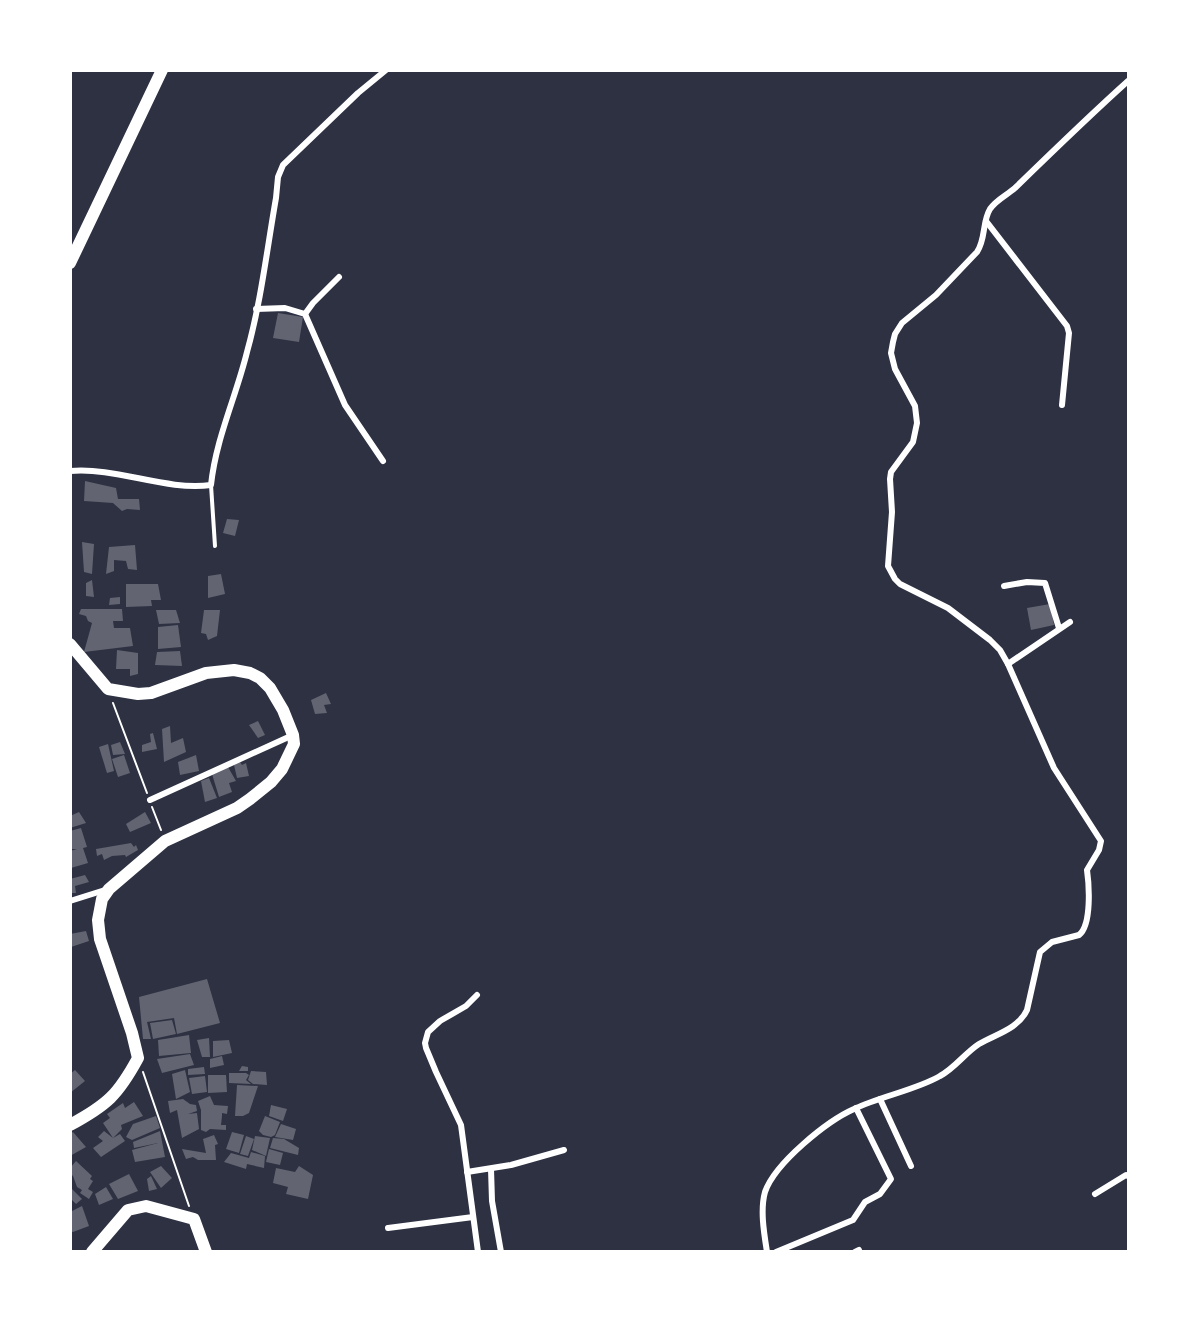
<svg xmlns="http://www.w3.org/2000/svg" width="1199" height="1322" viewBox="0 0 1199 1322" font-family="Raleway,sans-serif">
<style>
.building{fill:#626471}
.lines{fill:none;stroke-linecap:round;stroke-linejoin:round}
.path{stroke:#fff;stroke-width:2}
.service{stroke:#fff;stroke-width:4}
.minor{stroke:#fff;stroke-width:6}
.primary{stroke:#fff;stroke-width:12}
</style>
<rect width="100%" height="100%" fill="#2d3142"/>
<g class="building">
<path d="M278,313L303,317L299,342L273,338Z"/>
<path d="M85,481L116,488L118,499H139L140,510L127,509L122,511L113,503L84,501Z"/>
<path d="M227,519L239,520L235,536L223,533Z"/>
<path d="M82,542L94,544L92,574L84,572Z"/>
<path d="M135,545L137,570L128,569L126,561L114,560V571L106,574L109,547Z"/>
<path d="M221,574L225,594L208,598V576Z"/>
<path d="M92,580L94,597L86,596V583Z"/>
<path d="M126,584H158L161,600H151L152,606L126,607Z"/>
<path d="M120,597V604L109,605L110,598Z"/>
<path d="M1050,604L1054,625L1031,630L1027,608Z"/>
<path d="M81,609H122L123,621H113L114,628H130L133,646L84,652L92,623L88,621L86,616L79,614Z"/>
<path d="M156,610H176L180,623L159,624Z"/>
<path d="M204,610H220L217,636L208,640L206,634L201,633Z"/>
<path d="M178,625L181,647L158,649V627Z"/>
<path d="M117,650L138,653V674L130,676V669H116Z"/>
<path d="M180,651L182,666L155,665L157,652Z"/>
<path d="M326,693L331,704L324,705L327,713L315,714L311,700Z"/>
<path d="M258,721L265,735L258,738L249,725Z"/>
<path d="M170,726L171,743L183,738L186,752L164,762L162,729Z"/>
<path d="M153,733L157,749L142,752V745L151,742L150,734Z"/>
<path d="M120,742L125,754L113,755L111,745Z"/>
<path d="M108,744L114,771L107,773L99,747Z"/>
<path d="M124,755L130,773L118,777L112,759Z"/>
<path d="M196,755L199,771L180,775L178,762Z"/>
<path d="M240,762L242,765L246,763L249,776L237,778L234,765Z"/>
<path d="M228,767L236,781L229,783L232,792L219,797L212,774Z"/>
<path d="M209,778L217,798L205,802L201,781Z"/>
<path d="M79,812L86,823L70,828V816Z"/>
<path d="M145,812L151,823L130,832L126,824Z"/>
<path d="M81,828L87,847L83,848L88,863L71,868L70,851L77,849H70V831Z"/>
<path d="M131,843L134,847L136,845L138,850L126,857L125,855L112,856L104,860L102,854L97,856L96,849Z"/>
<path d="M85,875L89,882L75,886L76,893H70V879Z"/>
<path d="M86,931L89,941L71,947L70,934Z"/>
<path d="M207,979L220,1023L177,1034L174,1018L147,1022L151,1039H143L139,997Z"/>
<path d="M172,1020L176,1034L153,1039L150,1023Z"/>
<path d="M189,1035L191,1053L159,1056L158,1040Z"/>
<path d="M209,1038L210,1057H202L197,1040Z"/>
<path d="M229,1040L232,1053L213,1057V1041Z"/>
<path d="M190,1054L194,1065L162,1073L157,1059Z"/>
<path d="M222,1056L224,1065L210,1068V1059Z"/>
<path d="M242,1066L248,1067V1071H239Z"/>
<path d="M204,1067L205,1074L188,1075V1069Z"/>
<path d="M75,1070L85,1081L70,1093V1074Z"/>
<path d="M185,1070L190,1092L176,1099L172,1074Z"/>
<path d="M251,1071L266,1072L267,1085L253,1084L248,1080Z"/>
<path d="M229,1073H246L249,1075L246,1080L251,1084L229,1083Z"/>
<path d="M208,1075H226L227,1092L208,1093Z"/>
<path d="M205,1076L207,1092L192,1094L189,1078Z"/>
<path d="M237,1085L258,1086L249,1113L243,1116H235Z"/>
<path d="M210,1096L214,1105L228,1106L227,1114L222,1113V1116L221,1125H226V1130L210,1129L206,1132L201,1130V1110L198,1101Z"/>
<path d="M183,1099L190,1104L196,1105L197,1111L188,1114L197,1113L199,1129L182,1138L177,1110L170,1113L168,1101Z"/>
<path d="M134,1102L143,1116L121,1125L122,1129L113,1138L120,1134L125,1141L101,1157L93,1148L103,1141L98,1137L104,1131L113,1138L103,1123L110,1118L107,1114L123,1103L125,1108Z"/>
<path d="M271,1105L287,1109L283,1121L269,1116Z"/>
<path d="M156,1116L160,1128L132,1140L126,1137L133,1124Z"/>
<path d="M265,1116L280,1122L275,1135L271,1137L263,1135L259,1131Z"/>
<path d="M281,1124L296,1129L293,1140L275,1137Z"/>
<path d="M160,1131L165,1157L135,1162L132,1150L158,1143L134,1148L133,1142Z"/>
<path d="M73,1132L86,1147L70,1156V1134Z"/>
<path d="M232,1132L244,1135L239,1153L226,1149Z"/>
<path d="M214,1135L218,1144L215,1145L216,1160H198L193,1157L186,1159L182,1149L206,1153L203,1139Z"/>
<path d="M246,1136L254,1139L248,1156L240,1154Z"/>
<path d="M255,1136L270,1138L266,1156L252,1150Z"/>
<path d="M273,1138L284,1139L299,1148L298,1155L270,1148Z"/>
<path d="M269,1149L283,1153L280,1165L266,1162Z"/>
<path d="M251,1152L265,1156L264,1168L247,1164L246,1169L224,1162L231,1153L249,1158Z"/>
<path d="M76,1161L92,1176L90,1179L93,1181L88,1189L93,1192L89,1199L80,1193L82,1190L77,1187L73,1176L70,1173V1168Z"/>
<path d="M161,1166L172,1178L161,1188L150,1172Z"/>
<path d="M299,1166L313,1175L308,1199L286,1194L288,1187L273,1183L276,1168L295,1172Z"/>
<path d="M129,1174L138,1191L118,1199L109,1184Z"/>
<path d="M151,1176L157,1189L149,1191L147,1179Z"/>
<path d="M106,1187L113,1199L99,1205L95,1194Z"/>
<path d="M72,1189L82,1199L76,1204L70,1198Z"/>
<path d="M82,1206L89,1226L73,1232L70,1231V1212Z"/>
</g>
<g class="lines">
<g class="path">
<path d="M113,703L147,793"/>
<path d="M152,807L161,830"/>
<path d="M143,1072L189,1206"/>
</g>
<path class="service" d="M211,485L215,546"/>
<g class="minor">
<path d="M986,221L1067,326L1069,333L1062,405"/>
<path d="M256,309L285,308L305,314L345,405L383,461"/>
<path d="M305,314L313,303L339,277"/>
<path d="M70,471C118,467 164,491 211,485C216,438 236,397 247,352C261,302 267,249 276,198L278,177L283,165L358,93L386,70"/>
<path d="M1004,586L1027,582L1045,583L1059,628"/>
<path d="M1008,664L1070,622"/>
<path d="M150,800L293,735"/>
<path d="M70,901L105,890"/>
<path d="M477,995L466,1006L440,1021L428,1032L425,1043L426,1048L436,1072L461,1125L478,1252"/>
<path d="M880,1099L911,1166"/>
<path d="M491,1169L492,1201L501,1252"/>
<path d="M467,1172L511,1165L564,1150"/>
<path d="M1095,1194L1126,1175L1128,1176"/>
<path d="M388,1228L473,1217"/>
<path d="M767,1252C764,1233 760,1210 765,1192C775,1163 827,1121 854,1109C881,1096 916,1090 940,1076C955,1068 965,1053 979,1044C996,1034 1018,1029 1027,1010L1040,952L1052,942L1079,935C1092,925 1089,884 1087,870L1099,850L1101,841L1054,768L1008,664L1000,650L990,640L948,608L900,584L895,579L888,566L892,512L890,479L891,472L913,442L917,423L915,406L895,369L891,353L893,342L895,334L902,323L936,295L977,252C986,239 982,222 990,209C996,200 1007,195 1015,188C1052,152 1089,116 1128,81"/>
<path d="M776,1252L853,1220L865,1202L880,1194L891,1179L856,1108"/>
<path d="M855,1252L859,1250"/>
</g>
<g class="primary">
<path d="M70,263L162,70"/>
<path d="M70,644L108,689L138,694L151,693L206,673L234,670L250,673L260,678L270,688L283,710L293,735L294,744L282,769L271,782L250,799L237,808L165,841L109,889L102,899L98,920L100,939L132,1033L138,1058C118,1095 107,1105 70,1125"/>
<path d="M92,1252L128,1210L146,1206L194,1219L206,1252"/>
</g>
</g>
<rect width="1199" height="1322" fill="none" stroke="#ffffff" stroke-width="144"/>
</svg>
